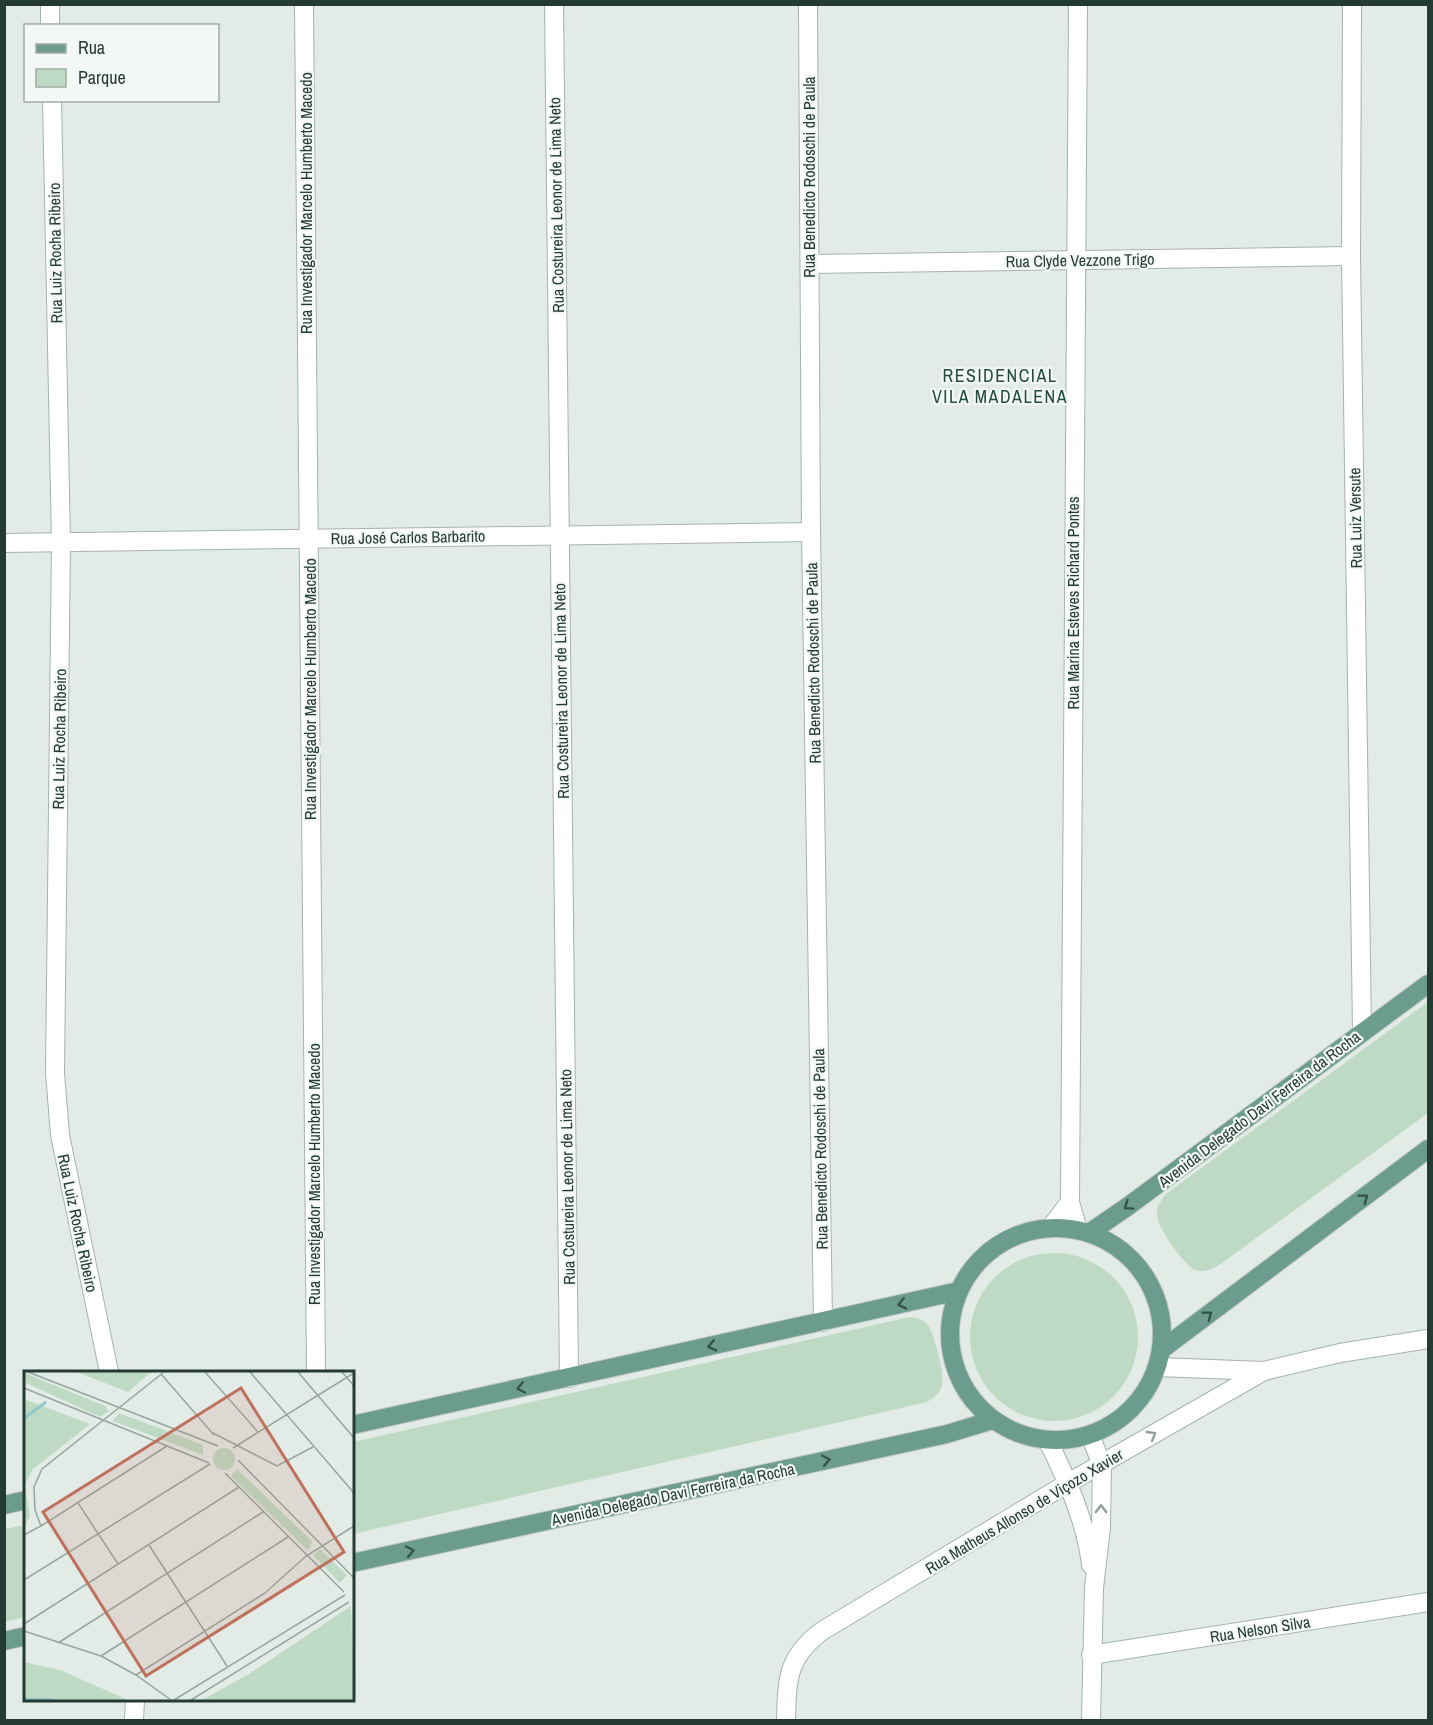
<svg xmlns="http://www.w3.org/2000/svg" width="1433" height="1725" viewBox="0 0 1433 1725" font-family="'Archivo Narrow',sans-serif">
<style>
.green{fill:#bedac4}
.lines{fill:none;stroke-linecap:round;stroke-linejoin:round}
.minor-casing{stroke:#a6b3ad;stroke-width:20}
.major-casing{stroke:#c2c8c6;stroke-width:20}
.minor{stroke:#fff;stroke-width:18}
.major{stroke:#6c9c8d;stroke-width:18}
.oneway{stroke:#36534a}
.oneway2{stroke:#929d99}
.labels{text-anchor:middle;dominant-baseline:central;stroke-width:4.5;stroke-linejoin:round;paint-order:stroke}
.street-label{font-size:16px;fill:#243b33;stroke:#f3f8f5}
.neighbourhood-label{font-size:18px;letter-spacing:1.5px;fill:#224b3e;stroke:#f3f8f5}
.inset-river{fill:none;stroke:#91c6cb;stroke-width:3}
.inset-road{fill:none;stroke:#97a59f;stroke-width:1.5}
.view{fill:#be715d;fill-opacity:0.15;stroke:#be715d;stroke-width:3}
.inset-edge{fill:none;stroke:#243b33;stroke-width:3}
</style>
<rect width="100%" height="100%" fill="#e3ebe7"/>
<g class="green">
<path d="M1428,1002V1113L1222,1263C1214,1268 1206,1273 1195,1270C1184,1265 1157,1227 1157,1215C1156,1206 1161,1201 1166,1194Z"/>
<circle cx="1054" cy="1337" r="84"/>
<path d="M910,1317C916,1318 922,1319 927,1324C934,1331 945,1375 942,1385C940,1393 934,1398 927,1402L353,1534V1442Z"/>
<path d="M25,1525V1617L5,1622V1529Z"/>
</g>
<g class="lines">
<g class="minor-casing">
<g id="minor">
<path d="M50,4V26"/>
<path d="M304,4L316,1372"/>
<path d="M554,4L569,1378"/>
<path d="M808,4L811,532L823,1322"/>
<path d="M1352,4L1351,256L1362,1032"/>
<path d="M52,100L61,542L55,1073L60,1135L109,1372"/>
<path d="M810,264L1351,256"/>
<path d="M4,543L811,532"/>
<path d="M1050,1228L1070,1202"/>
<path d="M1078,1230L1070,1202L1078,4"/>
<path d="M1157,1367L1264,1371L1340,1353L1428,1339"/>
<path d="M1090,1435L1102,1465L1101,1528L1094,1588L1091,1720"/>
<path d="M1048,1441C1067,1480 1086,1521 1091,1565"/>
<path d="M1091,1655L1428,1602"/>
<path d="M134,1720L135,1700"/>
<path d="M786,1720C787,1679 787,1657 822,1631L1068,1483L1264,1371"/>
</g>
</g>
<g class="major-casing">
<g id="major">
<circle cx="1056" cy="1334" r="106"/>
<path d="M1089,1233L1127,1207L1428,984"/>
<path d="M1161,1350L1428,1149"/>
<path d="M352,1425L959,1291"/>
<path d="M4,1505L26,1500"/>
<path d="M352,1563L947,1434L993,1420"/>
<path d="M4,1641L26,1636"/>
</g>
</g>
<use href="#minor" class="minor"/>
<use href="#major" class="major"/>
</g>
<defs><path id="oneway-chevron" d="M-2-3.5L2.5 0L-2 3.5" fill="none" stroke-width="1.6" stroke-linecap="round" stroke-linejoin="round" transform="scale(1.5)"/></defs>
<g class="oneway">
<use href="#oneway-chevron" transform="translate(1364 1198) rotate(-37)"/>
<use href="#oneway-chevron" transform="translate(1128 1206) rotate(145)"/>
<use href="#oneway-chevron" transform="translate(902 1304) rotate(167)"/>
<use href="#oneway-chevron" transform="translate(1208 1315) rotate(-37)"/>
<use href="#oneway-chevron" transform="translate(712 1346) rotate(167)"/>
<use href="#oneway-chevron" transform="translate(521 1388) rotate(168)"/>
<use href="#oneway-chevron" transform="translate(826 1460) rotate(-12)"/>
<use href="#oneway-chevron" transform="translate(410 1551) rotate(-12)"/>
</g>
<g class="oneway2">
<use href="#oneway-chevron" transform="translate(1152 1435) rotate(-30)"/>
<use href="#oneway-chevron" transform="translate(1101 1509) rotate(-90)"/>
</g>
<g class="labels">
<g class="street-label">
<text transform="translate(809 177) rotate(-90)">Rua Benedicto Rodoschi de Paula</text>
<text transform="translate(306 203) rotate(-90)">Rua Investigador Marcelo Humberto Macedo</text>
<text transform="translate(556 205) rotate(-91)">Rua Costureira Leonor de Lima Neto</text>
<text transform="translate(55 253) rotate(-91)">Rua Luiz Rocha Ribeiro</text>
<text transform="translate(1080 260) rotate(-1)">Rua Clyde Vezzone Trigo</text>
<text transform="translate(1355 518) rotate(-91)">Rua Luiz Versute</text>
<text transform="translate(408 537) rotate(-1)">Rua José Carlos Barbarito</text>
<text transform="translate(1073 603) rotate(-90)">Rua Marina Esteves Richard Pontes</text>
<text transform="translate(813 663) rotate(-91)">Rua Benedicto Rodoschi de Paula</text>
<text transform="translate(310 689) rotate(-90)">Rua Investigador Marcelo Humberto Macedo</text>
<text transform="translate(561 691) rotate(-91)">Rua Costureira Leonor de Lima Neto</text>
<text transform="translate(59 739) rotate(-89)">Rua Luiz Rocha Ribeiro</text>
<text transform="translate(1259 1109) rotate(-37)">Avenida Delegado Davi Ferreira da Rocha</text>
<text transform="translate(820 1149) rotate(-91)">Rua Benedicto Rodoschi de Paula</text>
<text transform="translate(314 1174) rotate(-90)">Rua Investigador Marcelo Humberto Macedo</text>
<text transform="translate(567 1177) rotate(-91)">Rua Costureira Leonor de Lima Neto</text>
<text transform="translate(78 1223) rotate(78)">Rua Luiz Rocha Ribeiro</text>
<text transform="translate(673 1494) rotate(-12)">Avenida Delegado Davi Ferreira da Rocha</text>
<text transform="translate(1024 1511) rotate(-31)">Rua Matheus Allonso de Viçozo Xavier</text>
<text transform="translate(1260 1629) rotate(-9)">Rua Nelson Silva</text>
</g>
<g class="neighbourhood-label">
<text x="1000" y="375">RESIDENCIAL<tspan x="1000" dy="21">VILA MADALENA</tspan></text>
</g>
</g>
<g transform="translate(24 1371)">
<rect width="330" height="330" fill="#e3ebe7"/>
<path d="M53,1H127L104,21ZM1,2L81,35L85,40L76,46L0,11ZM0,28L66,53L8,99L1,114L6,145L0,157ZM95,42L179,74V84L89,50ZM189 88a11 11 0 1 1 22 0a11 11 0 1 1-22 0ZM213,98L288,170L286,177L283,179L207,105ZM296,178L323,204L316,212L289,184ZM327,235L330,329H178L225,303ZM0,291L36,299L104,329H0Z" fill="#bedac4"/>
<path class="inset-river" d="M0,47L22,31M0,328L30,329"/>
<path class="inset-road" d="M4,1L194,75M181,1L234,61M226,1L330,122M274,1L330,67M318,1L330,15M137,3L190,64M0,17L185,92M189,62L253,95L289,76M209,77L330,2M214,89L330,207M201,102L320,221M54,132L94,193M17,155L143,75M0,164L17,155L11,139L10,116L18,98L140,1M125,174L203,295M0,209L186,93M0,253L215,116M0,260L77,285L112,304L147,329M34,272L239,141M77,285L264,166M112,304L241,222L282,185L330,155M150,329L321,224M167,329L325,231"/>
<path class="view" d="M217,17L320,181L122,305L19,141Z"/>
<rect width="330" height="330" class="inset-edge"/>
</g>
<rect width="1433" height="1725" fill="none" stroke="#243b33" stroke-width="12"/>
<rect x="24" y="24" width="195" height="78" fill="#f3f8f5" stroke="#a0aca7" stroke-width="1.5"/>
<rect x="36" y="44" width="30" height="9" fill="#6c9c8d" stroke="#a0aca7" stroke-width="1.5"/>
<text x="78" y="54" font-size="18" fill="#243b33">Rua</text>
<rect x="36" y="69" width="30" height="18" fill="#bedac4" stroke="#a0aca7" stroke-width="1.5"/>
<text x="78" y="84" font-size="18" fill="#243b33">Parque</text>
</svg>
